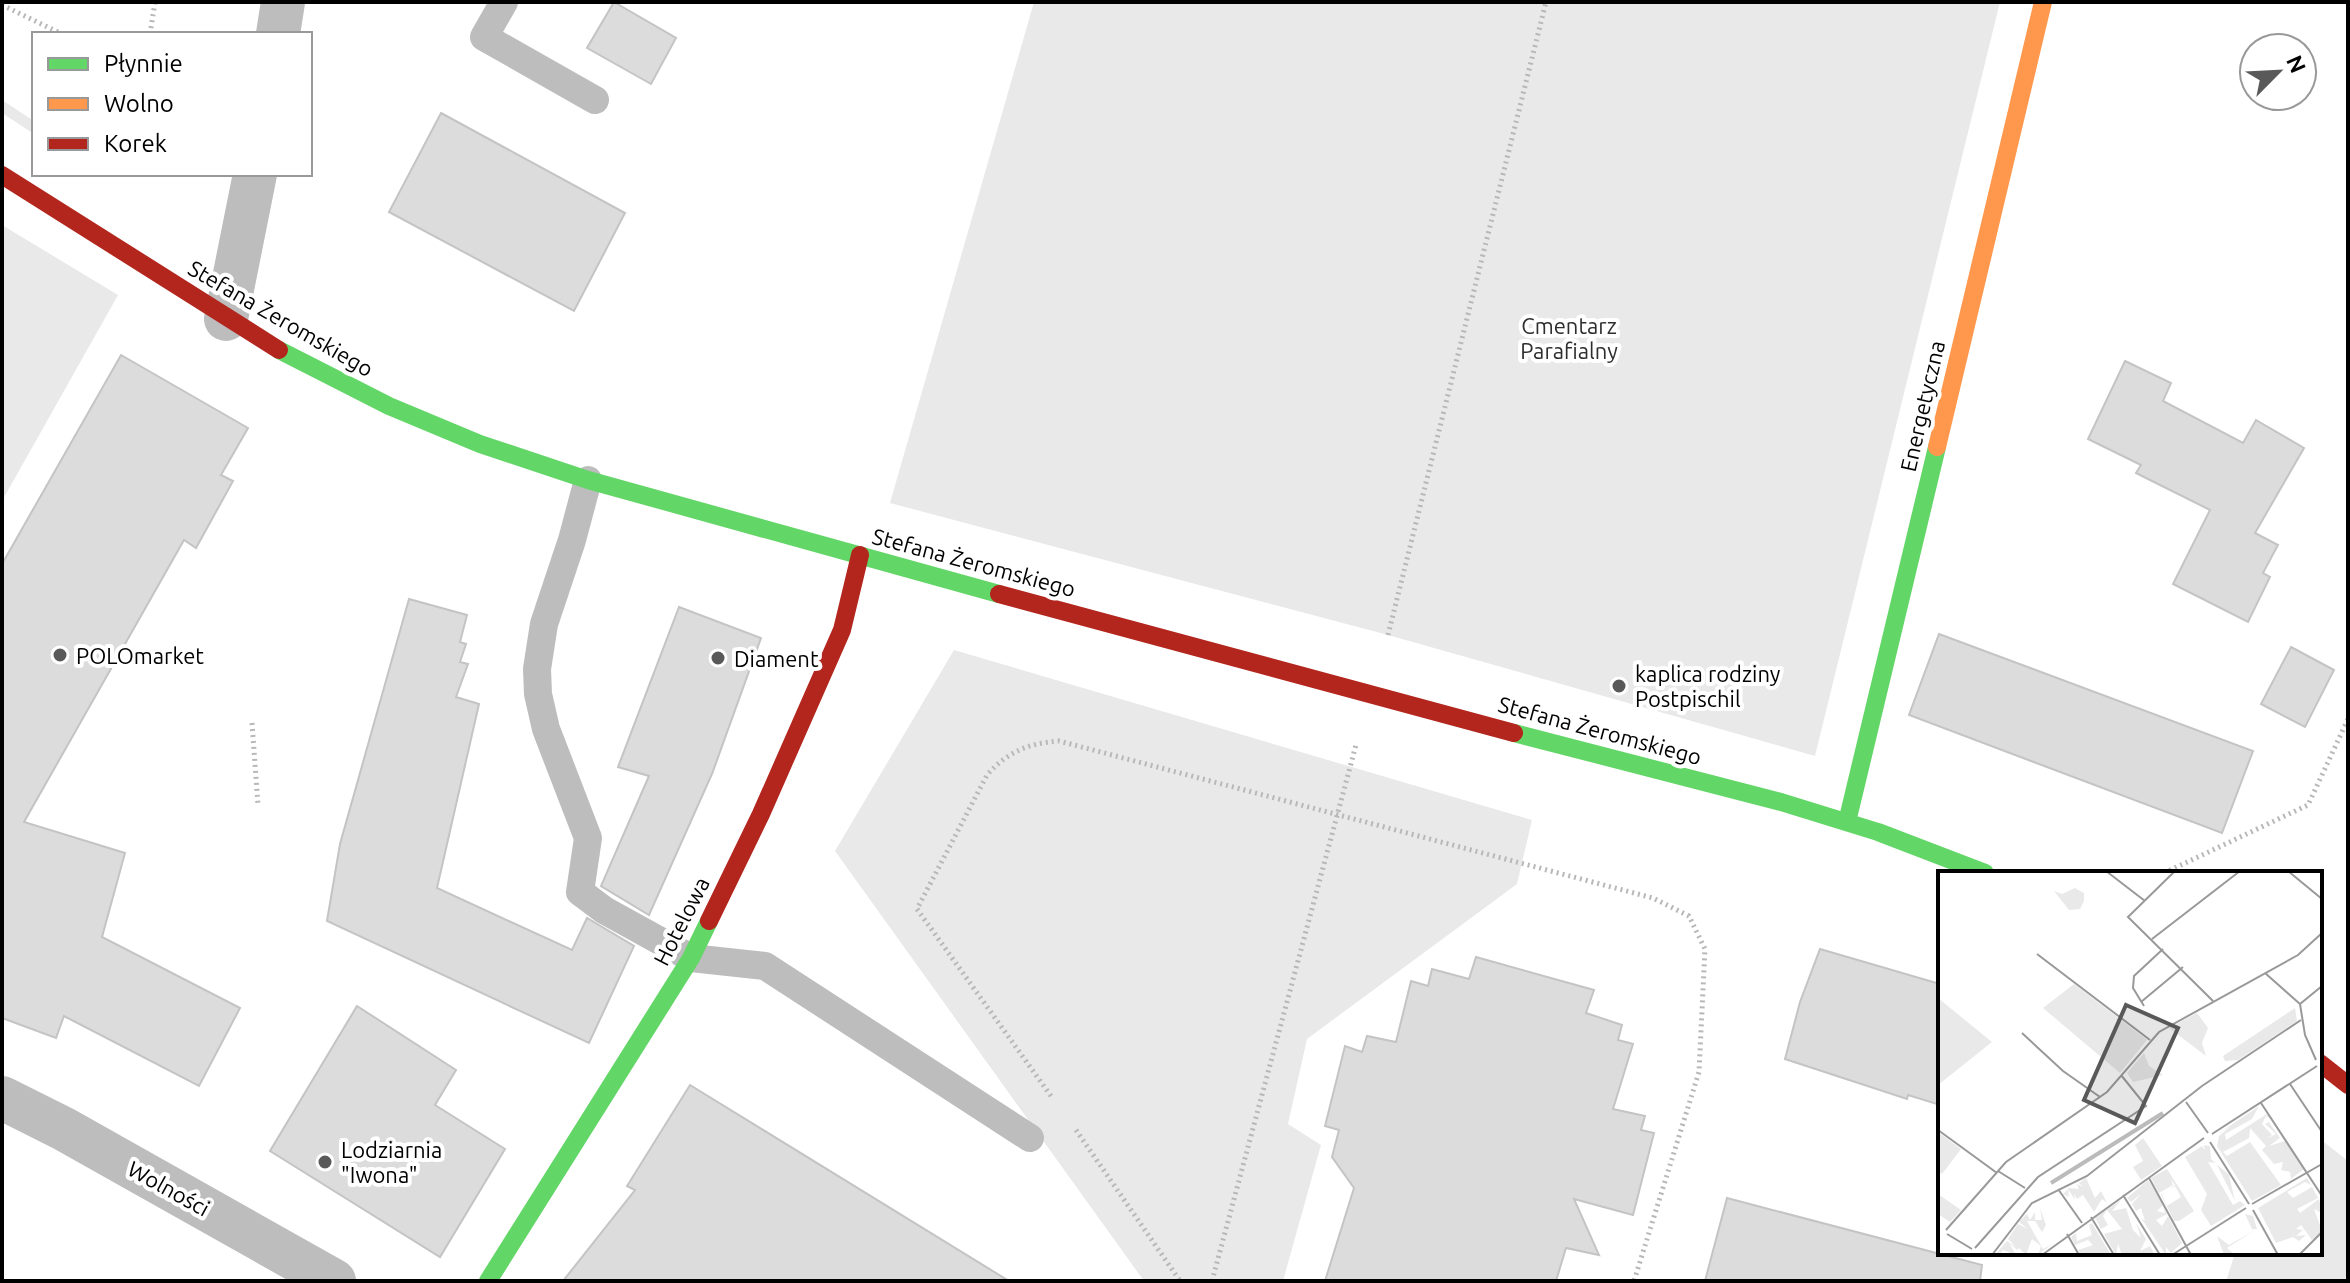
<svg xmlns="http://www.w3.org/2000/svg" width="2350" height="1283" viewBox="0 0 2350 1283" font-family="Ubuntu,sans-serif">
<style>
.green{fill:#e9e9e9}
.building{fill:#dcdcdc;stroke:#c4c4c4;stroke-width:2}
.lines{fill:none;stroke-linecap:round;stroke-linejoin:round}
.path{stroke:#b8b8b8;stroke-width:5;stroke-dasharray:2 4;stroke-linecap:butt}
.lane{stroke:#bdbdbd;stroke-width:28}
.street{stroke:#bdbdbd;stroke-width:44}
.fast{stroke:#63d668;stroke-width:18}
.slow{stroke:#ff974d;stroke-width:18}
.jam{stroke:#b3261e;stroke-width:18}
.poi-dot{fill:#595959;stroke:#fff;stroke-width:3}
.labels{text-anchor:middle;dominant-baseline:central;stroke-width:8;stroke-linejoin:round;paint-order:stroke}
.street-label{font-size:22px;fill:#000;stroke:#fff}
.park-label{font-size:22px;fill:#2e2e2e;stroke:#fff}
.poi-label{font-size:22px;fill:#000;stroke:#fff;text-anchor:start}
.inset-river{fill:none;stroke:#bbb;stroke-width:4}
.inset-road{fill:none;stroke:#999;stroke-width:2}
.view{fill:#595959;fill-opacity:0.15;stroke:#595959;stroke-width:4}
.inset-edge{fill:none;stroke:#000;stroke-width:4}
</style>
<rect width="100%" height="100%" fill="#fff"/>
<g class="green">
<path d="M1034,2H2000L1815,756L1388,635L890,503Z"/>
<path d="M2,100L34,121V134L2,113Z"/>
<path d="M2,225L118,295L2,501Z"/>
<path d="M954,650L1532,820L1517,884L1307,1039L1288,1124L1321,1145L1283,1281H1144L835,851Z"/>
<path d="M2320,1139L2348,1161V1281H2226L2235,1253H2320Z"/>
</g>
<g class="building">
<path d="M614,2L676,38L651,84L587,48Z"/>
<path d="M441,113L625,213L574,311L389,212Z"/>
<path d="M121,355L248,428L221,475L233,481L196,548L184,540L24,822L125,853L102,937L240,1008L199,1086L64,1016L56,1038L2,1018V564Z"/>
<path d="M2125,361L2171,383L2163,401L2243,443L2256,420L2304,448L2255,533L2278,545L2263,573L2270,577L2248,622L2173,584L2210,510L2136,473L2141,465L2088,439Z"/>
<path d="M409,599L467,615L460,642L466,644L460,662L468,664L456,697L479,704L437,888L572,950L587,918L634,946L589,1043L327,921L340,844Z"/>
<path d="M679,607L761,638L712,774L649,915L601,886L649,776L618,767Z"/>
<path d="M1939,634L2253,751L2222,833L1909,715Z"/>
<path d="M2291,647L2334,670L2305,727L2261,704Z"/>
<path d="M1820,949L1940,984V1105L1908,1095L1907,1099L1785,1059L1800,1002Z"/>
<path d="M1476,957L1594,990L1586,1013L1622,1025L1618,1040L1633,1044L1613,1109L1645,1116L1641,1130L1654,1133L1633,1215L1574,1199L1599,1255L1566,1248L1556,1281H1325L1354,1188L1332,1157L1339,1130L1325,1126L1345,1046L1362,1052L1367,1036L1396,1042L1411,981L1428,986L1432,969L1469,979Z"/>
<path d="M357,1006L456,1070L435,1105L505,1149L440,1257L270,1151Z"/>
<path d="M690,1085L1009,1281H563L635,1190L627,1186Z"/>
<path d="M1727,1198L1982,1265L1980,1281H1705Z"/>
</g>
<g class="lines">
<g class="path">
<path d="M2,5L62,34"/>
<path d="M150,34L155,2"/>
<path d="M1388,635L1546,2"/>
<path d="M252,723L258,805"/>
<path d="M2164,873L2308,805L2348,719"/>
<path d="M1051,1096L917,909L987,775C1007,752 1029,743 1059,741L1653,898L1689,916L1705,949L1699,1072L1634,1281"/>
<path d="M1076,1130L1180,1281"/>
<path d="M1212,1281L1356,745"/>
</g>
<g class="lane">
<path d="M504,2L484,37L595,100"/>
<path d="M588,480L572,540L544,624L537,669L538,694L546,729L588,838L580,892L604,910L691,958L765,966L1030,1138"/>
</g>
<g class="street">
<path d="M278,34L283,2"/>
<path d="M226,319L255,174"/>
<path d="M2,1098L64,1129L334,1281"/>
</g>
<g class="fast">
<path d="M279,350L389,406L480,444L588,480L999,594"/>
<path d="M1514,733L1781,802L1878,832L1985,873"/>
<path d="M1847,822L1937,447"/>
<path d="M488,1281L691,958L709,921"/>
</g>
<path class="slow" d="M1937,447L2043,2"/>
<g class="jam">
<path d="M2,175L279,350"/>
<path d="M999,594L1514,733"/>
<path d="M709,921L761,814L842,630L860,555"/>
<path d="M2320,1063L2348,1085"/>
</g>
</g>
<g class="poi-dot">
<circle cx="60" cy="655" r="8"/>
<circle cx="718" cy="658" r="8"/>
<circle cx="1619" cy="686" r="8"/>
<circle cx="325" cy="1162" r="8"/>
</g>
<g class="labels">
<g class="street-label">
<text transform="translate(281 318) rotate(30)">Stefana Żeromskiego</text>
<text transform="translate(1922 406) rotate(-77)">Energetyczna</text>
<text transform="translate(974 562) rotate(15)">Stefana Żeromskiego</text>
<text transform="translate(1600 730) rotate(15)">Stefana Żeromskiego</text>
<text transform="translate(681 921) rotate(-63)">Hotelowa</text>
<text transform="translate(169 1188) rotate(29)">Wolności</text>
</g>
<g class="park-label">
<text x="1569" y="325">Cmentarz<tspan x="1569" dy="25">Parafialny</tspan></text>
</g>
<g class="poi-label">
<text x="76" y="655">POLOmarket</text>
<text x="734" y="658">Diament</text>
<text x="1635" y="673">kaplica rodziny<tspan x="1635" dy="25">Postpischil</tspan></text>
<text x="341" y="1149">Lodziarnia<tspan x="341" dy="25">"Iwona"</tspan></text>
</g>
</g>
<g transform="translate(1938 871)">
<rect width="384" height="384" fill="#fff"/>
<path d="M137,17L146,22V30L142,38L131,39L116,20L124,23ZM136,113L209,169L182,202L105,137ZM0,127L54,171L0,214ZM357,137L359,150L300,189L287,190L285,185ZM259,142L270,157L264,172L268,185L231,157ZM206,182L211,195L225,204L195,211L189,202ZM321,235L314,248L287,263L288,269L329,243L332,248L328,245L324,253L334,264L328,268L338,263L327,253L331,251L342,267L331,275L347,270L366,298L353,308L352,301L343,299L345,291L336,293L324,279L328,275L312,257L311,267L285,281L289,285L312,271L343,314L314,330L279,275L281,265L293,255L280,263ZM0,261L23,278L4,303L0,300ZM205,267L224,295L203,309L195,296L205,290L197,274ZM266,274L272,275L273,288L291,304L297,330L278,292L270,291L295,334L302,330L307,334L273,355L263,339L269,323L247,286L264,275L267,279ZM229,298L256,340L241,350H236L223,323L229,320L224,323L229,335L243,326L237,315L230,319L237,314L233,308L235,314L221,322L213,307ZM148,307L157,327L163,320L169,332L164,328L156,341L145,324L139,328L136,323L137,329L130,318L131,326L125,323L131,317L141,318L139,313L145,316L141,312ZM369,307L373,314L367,311L349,321L355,327L374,316L380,327L359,338L362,342L381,328L384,342L376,338L384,360L374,369L363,354L358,358L365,359L358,365L368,364L361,370L355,366L338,372L320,337ZM210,309L225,334L219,340L227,342L225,336L229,343L218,349L224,355L230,345L244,372L233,382L228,376V384L203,347L207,350L203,337L198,340L194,333L203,323L193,331L189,327ZM0,323L23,339L12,351L0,343ZM183,329L174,340L188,337L195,359L203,367L198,352L208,368L202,380L212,375L217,384H184L180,373L178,384L166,363L184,358L169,339L165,345L170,354L163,358L157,347ZM102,337L108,354L104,361L97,350H89L105,378L114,373L100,384L103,375L94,368L88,384L81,377L79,379L71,372L78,384L65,379L61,384H57L69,370L79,377L70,368L80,353L90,358L81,351L89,343L92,349L97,341V349H104ZM307,343L315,345L319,358L289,377L297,384H286L279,365L291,374L319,358H314ZM154,352L173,384H143L140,379L155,374L150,369L137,374L133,366L138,362L139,370L154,364L151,354L142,359Z" fill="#e9e9e9"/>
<path class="inset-river" d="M113,312L225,242"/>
<path class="inset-road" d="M168,0L207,30M237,0L190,46L275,130M350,0L384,28M214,68L302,0M99,83L212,169M327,102L362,133L367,164L378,189M203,131L245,96M362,133L384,115M206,135L195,117L196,105L225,78M84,162L125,200L162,226M352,213L384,261M248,231L270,262M323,232L384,325M0,259L59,302M274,263L379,195M272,271L311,333M60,300L87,317M211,307L253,384M120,318L144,352M185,324L222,384M314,333L384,293M315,339L340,384M153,346L176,384M8,359L68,291L169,221L221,161L360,84L384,62M9,363L34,378M129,363L141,384M37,377L100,306L208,235L183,204M54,384L94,332L149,305L264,215L363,149M104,384L266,267M234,384L308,337M361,384L384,361"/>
<path class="view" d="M188,134L240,157L197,252L146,229Z"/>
<rect width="384" height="384" class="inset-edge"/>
</g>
<rect width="2350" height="1283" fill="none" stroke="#000000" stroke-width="8"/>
<rect x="32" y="32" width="280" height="144" fill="#ffffff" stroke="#999999" stroke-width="2"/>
<rect x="48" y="58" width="40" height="12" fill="#63d668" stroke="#999999" stroke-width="2"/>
<text x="104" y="72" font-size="24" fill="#000000">Płynnie</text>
<rect x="48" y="98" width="40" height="12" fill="#ff974d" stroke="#999999" stroke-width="2"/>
<text x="104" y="112" font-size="24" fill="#000000">Wolno</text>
<rect x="48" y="138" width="40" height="12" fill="#b3261e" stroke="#999999" stroke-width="2"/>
<text x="104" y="152" font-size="24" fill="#000000">Korek</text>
<g transform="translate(2278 72) rotate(66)"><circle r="38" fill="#ffffff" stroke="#999999" stroke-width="2"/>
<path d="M0-6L14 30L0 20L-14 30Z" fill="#595959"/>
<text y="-12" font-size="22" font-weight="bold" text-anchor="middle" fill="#000000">N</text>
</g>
</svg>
